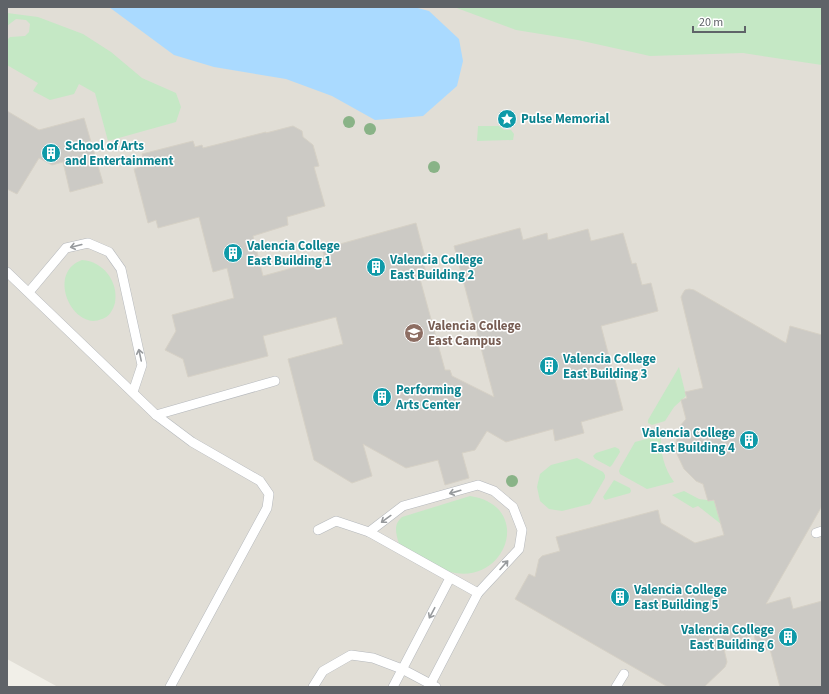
<svg xmlns="http://www.w3.org/2000/svg" width="829" height="694" viewBox="0 0 829 694" font-family="'Source Sans 3',sans-serif">
<style>
.education{fill:#e1ded6}
.green{fill:#c5e8c5}
.water{fill:#aadaff}
.building{fill:#cccac5;stroke:#d6d1c6}
.lines{fill:none;stroke-linecap:round;stroke-linejoin:round}
.service-casing{stroke:#b5b8bc;stroke-width:10}
.service{stroke:#fff;stroke-width:9}
.tree{fill:#89b387}
.oneway{stroke:#979a9d}
.labels{text-anchor:middle;dominant-baseline:central;stroke-width:3;stroke-linejoin:round;paint-order:stroke}
.culture-label{font-size:13px;font-weight:bold;fill:#0d838f;stroke:#fff;text-anchor:start}
.education-label{font-size:13px;font-weight:bold;fill:#785e54;stroke:#fff;text-anchor:start}
</style>
<rect width="100%" height="100%" fill="#f1efe8"/>
<path class="education" d="M7,7H822V687H58L7,659Z"/>
<g class="green">
<path d="M454,7H822V65L743,53L650,56L578,40L516,30Z"/>
<path d="M7,13L38,17L83,34L111,52L142,78L176,93L181,107L176,122L108,141L95,93L79,84L74,94L50,100L33,91L38,83L7,65V40L10,37L25,36L29,32L30,24L26,20L16,19L7,26Z"/>
<path d="M478,126H499L504,130H511L514,134L513,140L477,141Z"/>
<path d="M82,260C103,261 119,282 115,303C113,310 109,317 102,319C99,320 96,321 93,321C67,319 50,271 82,260Z"/>
<path d="M679,367L686,396L674,407L665,421L652,425L648,423V420Z"/>
<path d="M661,435C660,452 664,468 674,482L647,489L620,474L619,471L620,468L635,442Z"/>
<path d="M615,447L619,449L620,452L612,465L610,467L595,459L593,456L596,453Z"/>
<path d="M577,458L603,472L605,475V478L590,504L562,511L549,509L540,501L537,487L540,474L551,465Z"/>
<path d="M614,480L630,488L631,491L630,493L605,500L603,497Z"/>
<path d="M684,491L699,499L715,501L721,524L698,506L693,508L672,495Z"/>
<path d="M470,496C536,506 505,590 447,571C441,570 436,565 431,562C420,556 410,550 399,544C396,533 393,525 402,517Z"/>
</g>
<path class="water" d="M109,7H414L429,11L459,39L463,61L457,86L423,116L375,120L332,96L286,79L214,67L174,55Z"/>
<g class="building">
<path d="M7,111L39,130L84,118L103,183L70,192L63,162L52,165L39,158L17,194L7,189Z"/>
<path d="M293,126L302,131L303,137L313,145L319,166L314,167L325,206L287,217L288,225L253,236L263,276L325,259L322,249L416,223L425,257L422,258L427,277L420,279L445,370H450L452,376L494,397L454,246L520,228L523,240L547,233L548,240L588,229L591,241L623,233L632,264L636,263L642,285L651,283L658,311L601,326L623,410L581,422L584,433L555,441L553,429L506,442L487,431L475,450L462,453L469,478L445,485L438,460L406,468L363,444L372,476L352,483L314,460L288,359L343,344L336,317L263,336L268,356L188,377L183,359L165,350L176,331L172,315L234,298L227,268L213,272L199,217L158,228L156,220L148,223L134,169L145,165L142,154L193,141L195,147L202,145L203,148L266,132V133Z"/>
<path d="M689,289L694,290L786,343L790,326L822,335V506L766,604L790,597L793,609L822,601V687H780L770,649L758,652L754,635L723,645L727,662L725,667L704,687H668L515,599L529,574L535,577L539,559L542,556L560,551L556,537L658,510L661,523L695,543L724,535L714,500L708,501L703,484L696,481L684,469L677,454L676,445L677,435L680,426L686,419L681,400L687,398L685,392L703,388L681,297L683,293L685,290Z"/>
</g>
<g class="lines">
<g class="service-casing">
<g id="service">
<path d="M7,272L156,415L192,442L260,481L269,494L267,508L170,687"/>
<path d="M29,292L66,248L88,243L109,252L121,269L142,365L133,392"/>
<path d="M156,415L275,381"/>
<path d="M318,530L336,521L369,532L478,593"/>
<path d="M369,532L403,506L478,485L494,491L513,507L522,530L519,549L478,593L429,687"/>
<path d="M816,533L822,531"/>
<path d="M313,687L323,671L351,655L373,658L402,669L436,687"/>
<path d="M393,687L450,578"/>
<path d="M616,687L624,674"/>
</g>
</g>
<use href="#service" class="service"/>
</g>
<g class="tree">
<circle cx="507" cy="117" r="6"/>
<circle cx="349" cy="122" r="6"/>
<circle cx="370" cy="129" r="6"/>
<circle cx="434" cy="167" r="6"/>
<circle cx="512" cy="481" r="6"/>
</g>
<defs><path id="oneway-shaft" d="M-6 0H5M1.5-3L5.5 0L1.5 3" fill="none" stroke-width="1.6" stroke-linecap="round" stroke-linejoin="round"/></defs>
<g class="oneway">
<use href="#oneway-shaft" transform="translate(76 246) rotate(166)"/>
<use href="#oneway-shaft" transform="translate(140 355) rotate(-102)"/>
<use href="#oneway-shaft" transform="translate(455 492) rotate(164)"/>
<use href="#oneway-shaft" transform="translate(386 519) rotate(144)"/>
<use href="#oneway-shaft" transform="translate(504 565) rotate(-48)"/>
<use href="#oneway-shaft" transform="translate(432 613) rotate(118)"/>
</g>
<defs>
<g id="sight-disc" transform="scale(1)"><circle r="9.5" fill="#0f9aa8" stroke="#fff"/><path d="M0-6L1.8-2.2L6-1.7L2.9 1.2L3.7 5.4L0 3.3L-3.7 5.4L-2.9 1.2L-6-1.7L-1.8-2.2Z" fill="#fff"/></g>
<g id="building-disc" transform="scale(1)"><circle r="9.5" fill="#0f9aa8" stroke="#fff"/><path d="M-4-6H4V6H1V3H-1V6H-4ZM-2.5-4.3h1.7v1.8h-1.7ZM.8-4.3h1.7v1.8H.8ZM-2.5-1h1.7V.8h-1.7ZM.8-1h1.7V.8H.8Z" fill="#fff"/></g>
<g id="university-disc" transform="scale(1)"><circle r="9.5" fill="#8d6e63" stroke="#fff"/><path d="M0-5L7-2L0 1L-7-2ZM-4 1L0 2.5L4 1V4Q0 6-4 4Z" fill="#fff"/></g>
</defs>
<g fill-rule="evenodd">
<use href="#sight-disc" x="507" y="119"/>
<use href="#building-disc" x="51" y="153"/>
<use href="#building-disc" x="233" y="253"/>
<use href="#building-disc" x="376" y="267"/>
<use href="#university-disc" x="414" y="333"/>
<use href="#building-disc" x="549" y="366"/>
<use href="#building-disc" x="382" y="397"/>
<use href="#building-disc" x="749" y="440"/>
<use href="#building-disc" x="620" y="597"/>
<use href="#building-disc" x="788" y="637"/>
</g>
<g class="labels">
<g class="culture-label">
<text x="521" y="119">Pulse Memorial</text>
<text x="65" y="146">School of Arts<tspan x="65" dy="15">and Entertainment</tspan></text>
<text x="247" y="246">Valencia College<tspan x="247" dy="15">East Building 1</tspan></text>
<text x="390" y="260">Valencia College<tspan x="390" dy="15">East Building 2</tspan></text>
<text x="563" y="359">Valencia College<tspan x="563" dy="15">East Building 3</tspan></text>
<text x="396" y="390">Performing<tspan x="396" dy="15">Arts Center</tspan></text>
<text x="735" y="433" text-anchor="end">Valencia College<tspan x="735" dy="15">East Building 4</tspan></text>
<text x="634" y="590">Valencia College<tspan x="634" dy="15">East Building 5</tspan></text>
<text x="774" y="630" text-anchor="end">Valencia College<tspan x="774" dy="15">East Building 6</tspan></text>
</g>
<g class="education-label">
<text x="428" y="326">Valencia College<tspan x="428" dy="15">East Campus</tspan></text>
</g>
</g>
<rect width="829" height="694" fill="none" stroke="#5f6368" stroke-width="16"/>
<path d="M693 26v6h52v-6" fill="none" stroke="#5f6368" stroke-width="2"/>
<text x="699" y="26" font-size="12" fill="#5f6368" stroke="#ffffff" stroke-width="3" paint-order="stroke">20 m</text>
</svg>
